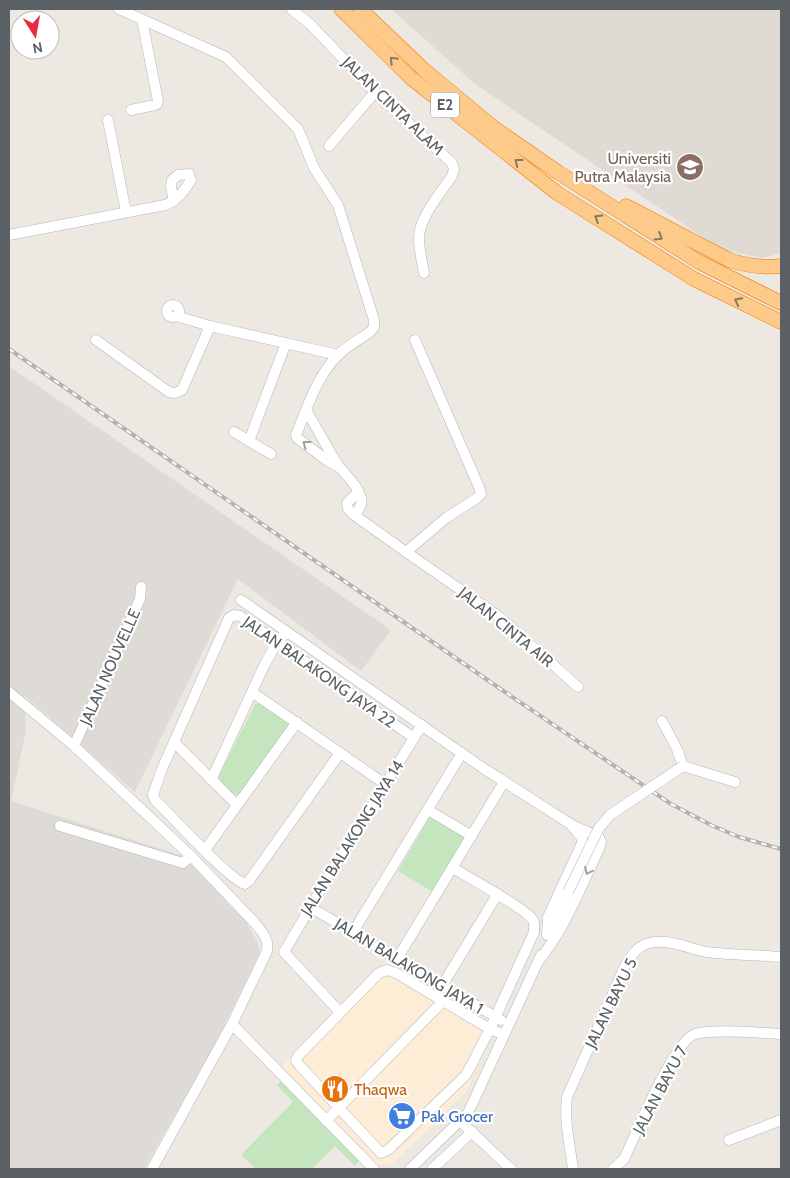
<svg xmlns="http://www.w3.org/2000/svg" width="790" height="1178" viewBox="0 0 790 1178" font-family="Cabin,sans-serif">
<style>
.commercial{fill:#feedd6}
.industrial{fill:#dedbd6}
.education{fill:#dfdad3}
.green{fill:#c5e5be}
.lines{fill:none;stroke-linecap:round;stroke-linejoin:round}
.minor-casing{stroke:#b3b6b9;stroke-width:11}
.highway-casing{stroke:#ef7700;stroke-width:15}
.minor{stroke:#fff;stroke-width:10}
.highway{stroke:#fdca89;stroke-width:14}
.rail-casing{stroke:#b1b2b3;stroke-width:4}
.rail{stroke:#fff;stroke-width:2;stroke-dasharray:5.5;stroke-linecap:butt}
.minor-bridge-casing{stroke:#b3b6b9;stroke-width:11;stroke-linecap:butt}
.minor-bridge{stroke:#fff;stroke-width:10}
.oneway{stroke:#837a6c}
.oneway2{stroke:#9ca0a1}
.labels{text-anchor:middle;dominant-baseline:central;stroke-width:4.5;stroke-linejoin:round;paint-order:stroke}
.shield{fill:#fff;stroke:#8c9092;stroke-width:1}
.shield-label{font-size:15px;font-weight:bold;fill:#5a6063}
.street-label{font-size:16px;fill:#5a6063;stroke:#fff}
.education-label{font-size:16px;fill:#785e54;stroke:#fff;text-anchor:end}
.food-label{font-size:16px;fill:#c56008;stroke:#fff;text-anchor:start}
.shop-label{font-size:16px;fill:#366cbe;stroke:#fff;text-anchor:start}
</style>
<rect width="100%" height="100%" fill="#ede9e2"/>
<path class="commercial" d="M386,961L497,1026L466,1092L392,1164L378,1165L282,1066Z"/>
<path class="industrial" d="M9,366L391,630L361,671L238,579L135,792L24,695L26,731L11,801L183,856L246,922L257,941L260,952L214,1046L144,1169H9Z"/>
<path class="education" d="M391,9H781V253L763,258L722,250L476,85Z"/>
<g class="green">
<path d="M259,703L291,722L239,795C227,794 222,787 219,776L255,704Z"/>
<path d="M431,815L466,837L433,892L398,871Z"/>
<path d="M283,1079L361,1159L355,1166L335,1146L312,1169H256L241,1155L293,1102L277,1085Z"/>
</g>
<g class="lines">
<g class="minor-casing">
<g id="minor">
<path d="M119,9L226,57L298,129L314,168L338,205L374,320V327L370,332C360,339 347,346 338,355C317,376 307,408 296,435L297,438L328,461L339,467"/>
<path d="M291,9L310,24L375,92L452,163L454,169L452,176C441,192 419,218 419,238C419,249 422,262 424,273"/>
<path d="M131,110L155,105L157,104L158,101L142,20"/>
<path d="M108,120L126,212"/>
<path d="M329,146L375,92"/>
<path d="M9,235L165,205C178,200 184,191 191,180L189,174L178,175L172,180L171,187L174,201"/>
<circle cx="173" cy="311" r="6"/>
<path d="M176,316L210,326L338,355"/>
<path d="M96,340L169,392L175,393L182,390L210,326"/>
<path d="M306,410C317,428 327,448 338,465C346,476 357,484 361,498C363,505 359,510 354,515L406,552L446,518L477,498L481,494L479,487L415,340"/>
<path d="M234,432L271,454"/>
<path d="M249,441L286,343"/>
<path d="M354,515L348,509L347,503L358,492"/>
<path d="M406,552L497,615L578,687"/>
<path d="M241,600L483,768L572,825L599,837L601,842L599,849C582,884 564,931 539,960"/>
<path d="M9,692L74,746L191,856L255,923C263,933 269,939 267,951L232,1024L152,1169"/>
<path d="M252,692L385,784"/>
<path d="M662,721L677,749L683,766L735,782"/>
<path d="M174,742L237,805"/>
<path d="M74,746L140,599L141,587"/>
<path d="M340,753L249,881L245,884C229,880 171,815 155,800L153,795L162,769L229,618L234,615L240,616L254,626L414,738"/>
<path d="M211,780L264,666L277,642L287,632"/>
<path d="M428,810L472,836"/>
<path d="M60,826L183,863L191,856"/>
<path d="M205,850L297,722"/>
<path d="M453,868C467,877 527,909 533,920C535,924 534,928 534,932L490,1029L466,1075L388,1150L381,1153L300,1066L296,1061L298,1056L379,973L387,970L396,973L490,1029L504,1035"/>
<path d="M310,907L501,1020"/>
<path d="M353,932L462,753"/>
<path d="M550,934L568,892"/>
<path d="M547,935L548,917L582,843V838L572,826"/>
<path d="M397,959L504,782"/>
<path d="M442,986L497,895"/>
<path d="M336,1008L284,952L334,867L422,725"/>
<path d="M232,1024L374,1169"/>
<path d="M326,1121L443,1001"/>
<path d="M460,1121L511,1169"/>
<path d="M729,1140L781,1120"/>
<path d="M410,1169L468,1113L541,955"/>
<path d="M432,1169L472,1132"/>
<path d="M573,1169C570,1145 564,1122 567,1097L625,966C631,956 638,945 650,943C669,938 689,949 707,952C732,955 757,955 781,957"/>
<path d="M613,1169L624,1159C635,1136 673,1044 693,1035C710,1028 761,1033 781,1034"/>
</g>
</g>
<g class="highway-casing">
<g id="highway">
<path d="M341,9L411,78L557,193L694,279L781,322"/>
<path d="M360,9L424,70L494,128L559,173L699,262L781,303"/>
<path d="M626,206L729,260C747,266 762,268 781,266"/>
</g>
</g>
<use href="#minor" class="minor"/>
<use href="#highway" class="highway"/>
<g class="rail-casing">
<path id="rail" d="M9,349L499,688L671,804L713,826L739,837L781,849"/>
</g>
<use href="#rail" class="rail"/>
<g class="minor-bridge-casing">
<path id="minor-bridge" d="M568,892L599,828L610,815L683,766"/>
</g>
<use href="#minor-bridge" class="minor-bridge"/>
</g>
<defs><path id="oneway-chevron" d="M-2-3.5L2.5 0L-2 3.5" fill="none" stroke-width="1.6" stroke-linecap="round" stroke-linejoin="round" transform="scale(1.25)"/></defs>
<g class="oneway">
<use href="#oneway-chevron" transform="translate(393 60) rotate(-135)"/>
<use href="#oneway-chevron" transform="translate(518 162) rotate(-142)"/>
<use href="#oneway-chevron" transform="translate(598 218) rotate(-148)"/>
<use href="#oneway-chevron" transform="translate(659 237) rotate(32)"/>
<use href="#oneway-chevron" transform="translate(738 301) rotate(-153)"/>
</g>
<g class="oneway2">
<use href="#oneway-chevron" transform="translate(306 444) rotate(-143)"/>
<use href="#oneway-chevron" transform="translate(588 871) rotate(116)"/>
</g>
<defs>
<g id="university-disc" transform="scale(1.4375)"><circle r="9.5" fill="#8d6e63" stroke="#fff"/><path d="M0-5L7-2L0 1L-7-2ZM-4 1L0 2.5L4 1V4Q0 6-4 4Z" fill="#fff"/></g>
<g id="restaurant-disc" transform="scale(1.4375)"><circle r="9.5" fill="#e8710a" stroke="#fff"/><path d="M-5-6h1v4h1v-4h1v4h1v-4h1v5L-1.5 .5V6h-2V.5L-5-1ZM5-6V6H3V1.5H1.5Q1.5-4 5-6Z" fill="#fff"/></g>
<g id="supermarket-disc" transform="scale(1.4375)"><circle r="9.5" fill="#3f7fe0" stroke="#fff"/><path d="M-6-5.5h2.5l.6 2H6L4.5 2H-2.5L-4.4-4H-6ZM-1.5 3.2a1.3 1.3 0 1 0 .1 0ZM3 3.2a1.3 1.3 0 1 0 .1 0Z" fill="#fff"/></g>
</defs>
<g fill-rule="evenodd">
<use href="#university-disc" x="690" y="167"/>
<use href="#restaurant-disc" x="335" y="1089"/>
<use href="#supermarket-disc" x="402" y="1116"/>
</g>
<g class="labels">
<rect class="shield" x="431" y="92.5" width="28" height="25" rx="4"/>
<g class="shield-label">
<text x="445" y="105">E2</text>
</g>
<g class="street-label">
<text transform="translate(393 106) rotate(44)">JALAN CINTA ALAM</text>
<text transform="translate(506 627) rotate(39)">JALAN CINTA AIR</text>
<text transform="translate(110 667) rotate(-66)">JALAN NOUVELLE</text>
<text transform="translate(319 672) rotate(35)">JALAN BALAKONG JAYA 22</text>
<text transform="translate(352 838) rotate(-58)">JALAN BALAKONG JAYA 14</text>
<text transform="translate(409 966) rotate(31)">JALAN BALAKONG JAYA 1</text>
<text transform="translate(611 1003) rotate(-64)">JALAN BAYU 5</text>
<text transform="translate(660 1090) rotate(-62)">JALAN BAYU 7</text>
</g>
<g class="education-label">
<text x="671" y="158">Universiti<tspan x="671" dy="18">Putra Malaysia</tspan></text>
</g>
<g class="food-label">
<text x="354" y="1089">Thaqwa</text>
</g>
<g class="shop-label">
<text x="421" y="1116">Pak Grocer</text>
</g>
</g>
<rect width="790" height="1178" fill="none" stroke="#5a6063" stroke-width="20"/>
<g transform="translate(35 35) rotate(169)"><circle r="24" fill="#ffffff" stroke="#bdbfc1"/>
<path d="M0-4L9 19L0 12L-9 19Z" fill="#e92c41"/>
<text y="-8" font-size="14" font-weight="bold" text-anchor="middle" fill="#5a6063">N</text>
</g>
</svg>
